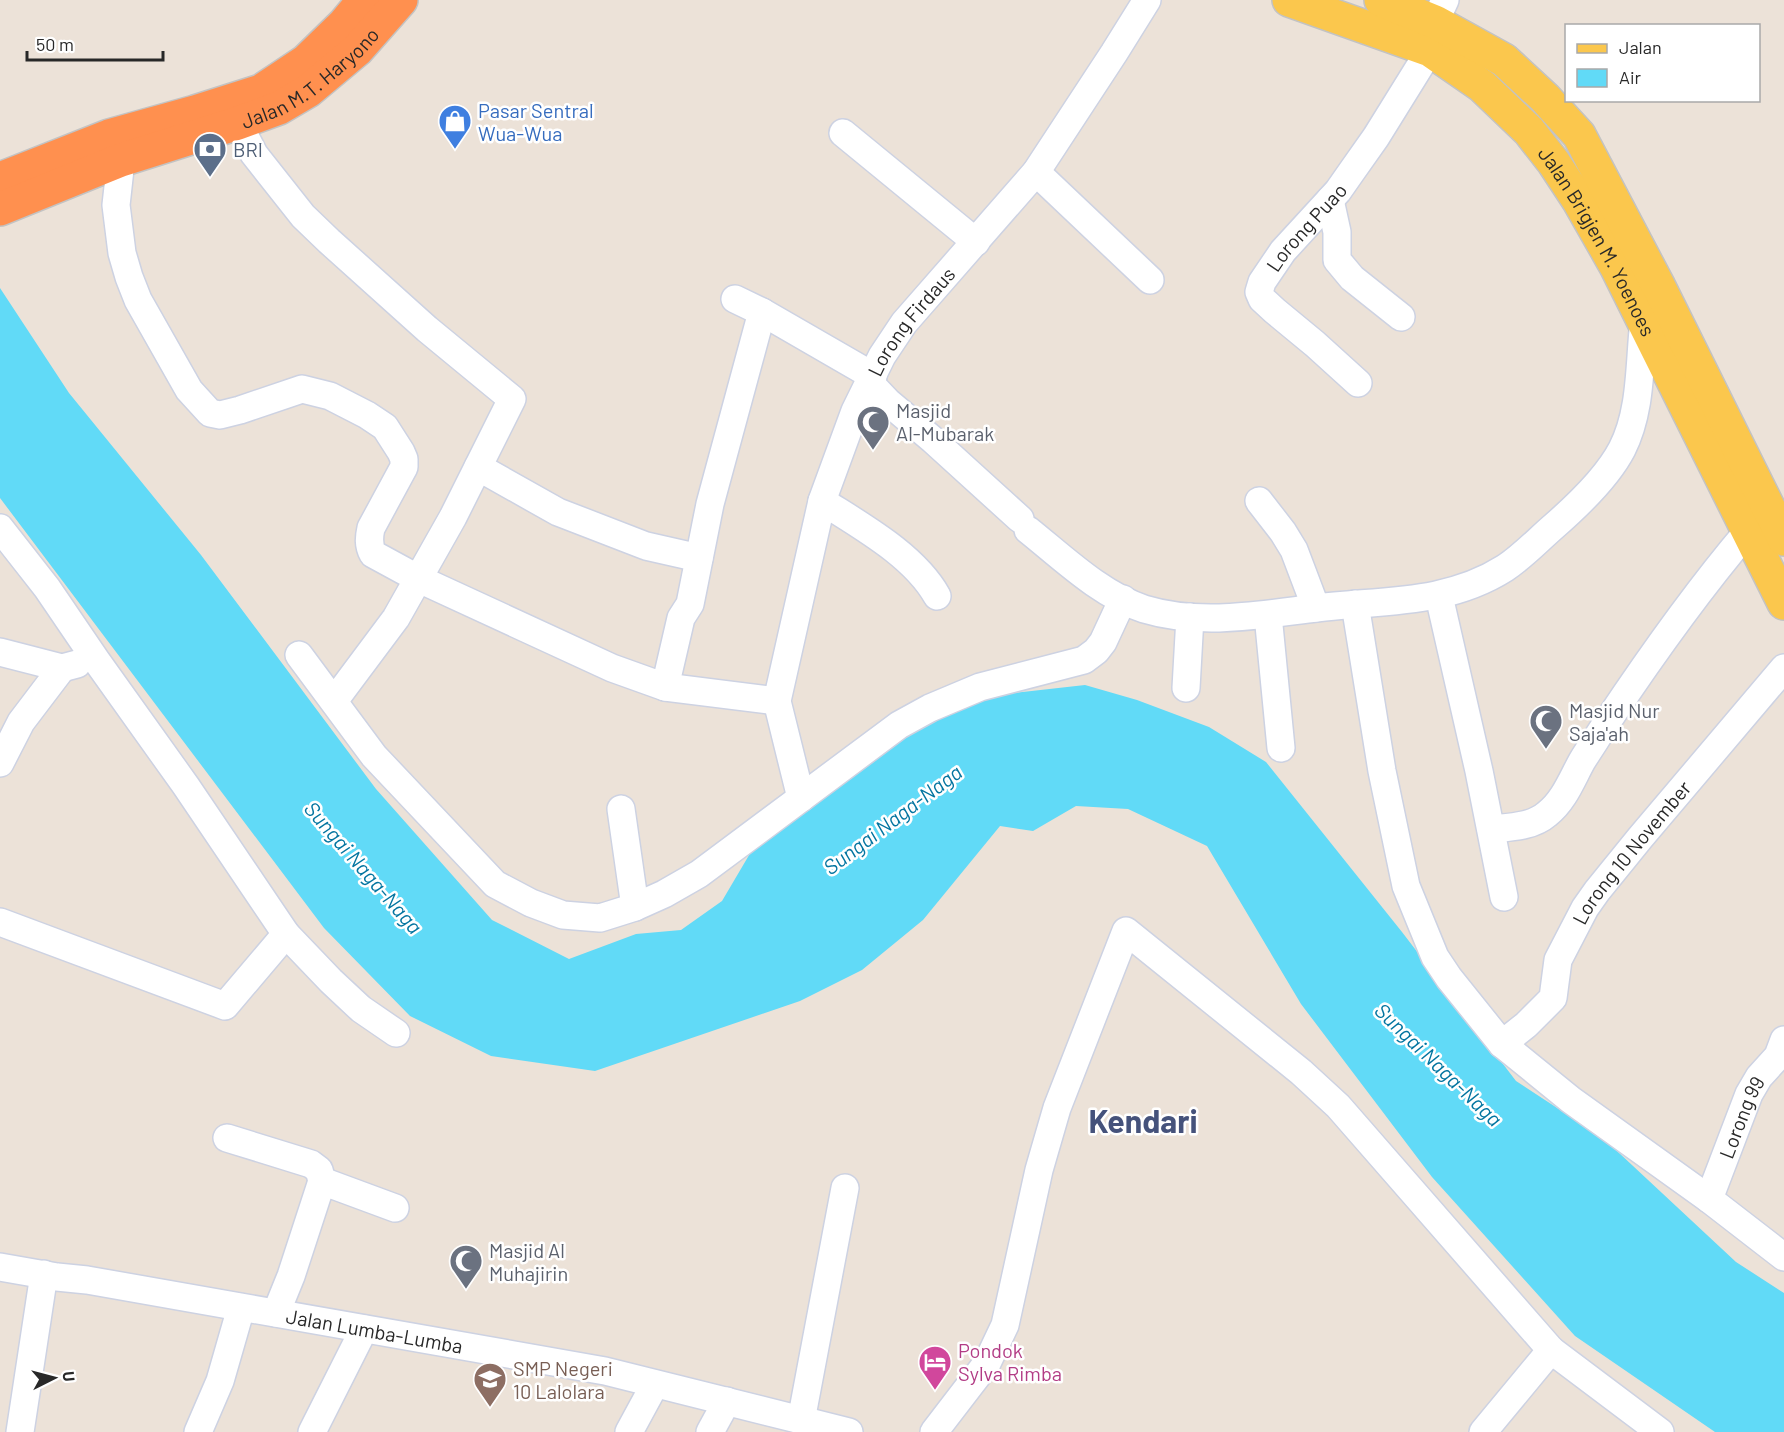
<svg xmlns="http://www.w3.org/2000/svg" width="1784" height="1432" viewBox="0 0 1784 1432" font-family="Barlow,sans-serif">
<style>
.water{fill:#61daf7}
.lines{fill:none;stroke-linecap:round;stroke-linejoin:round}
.minor-casing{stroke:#cdd2e2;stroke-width:30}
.major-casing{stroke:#c3c3c3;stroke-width:36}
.highway-casing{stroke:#c3c3c3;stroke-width:36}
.minor{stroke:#fff;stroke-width:27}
.major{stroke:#fbc74d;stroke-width:33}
.highway{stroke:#ff904f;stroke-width:33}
.labels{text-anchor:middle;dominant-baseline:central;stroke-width:5;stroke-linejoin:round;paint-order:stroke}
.street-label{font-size:20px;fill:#282828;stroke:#fff}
.shop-label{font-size:20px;fill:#366cbe;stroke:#fff;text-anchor:start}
.service-label{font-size:20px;fill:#4e5e75;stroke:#fff;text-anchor:start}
.worship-label{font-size:20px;fill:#5b616d;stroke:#fff;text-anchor:start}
.hotel-label{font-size:20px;fill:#b23c85;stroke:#fff;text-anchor:start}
.education-label{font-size:20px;fill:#785e54;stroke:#fff;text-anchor:start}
.water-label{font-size:21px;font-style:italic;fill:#0375a0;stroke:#fff}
.town-label{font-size:32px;font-weight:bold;fill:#45527b;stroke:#fff}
</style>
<rect width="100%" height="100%" fill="#ece2d8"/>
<path class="water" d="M0,288L69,393L201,555L376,789L492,920L569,959L636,934L681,930L722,901L755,845L906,732L979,697L1085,685L1137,700L1209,727L1266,762L1402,932L1516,1081L1603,1138L1736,1262L1784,1293V1432H1715L1575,1336L1432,1177L1301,1004L1207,846L1128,809L1076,806L1033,831L1000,826L923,920L862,970L800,1001L595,1071L491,1056L410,1016L324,928L0,498Z"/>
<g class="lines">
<g class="minor-casing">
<g id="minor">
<path d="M1435,22L1445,0"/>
<path d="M238,123L254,154L303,216L329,241L427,329L512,399L453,517L396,618L334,701"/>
<path d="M843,133L976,242"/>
<path d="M121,160L116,205L122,253L129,277L138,300L189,390L210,413L220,415L240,410L302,389L330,396L367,415L385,427L401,452L404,459V467L371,528C369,537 368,545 373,554L419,579L612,668L665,687L681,618L690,604L710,504L762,312"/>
<path d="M1036,172L1150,280"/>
<path d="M1330,200L1337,232V260L1352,278L1401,317"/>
<path d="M735,299L762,312L873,376"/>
<path d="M869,382L888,402L933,440L1020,519"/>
<path id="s1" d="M1358,383L1315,344L1275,311L1262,299L1259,292L1262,282L1283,251L1338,191L1352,171L1376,137L1430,50"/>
<path d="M478,467L558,512L646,546L699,558"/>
<path d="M822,501C861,526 914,555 937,596"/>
<path d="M1259,501L1283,532L1294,550L1316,608"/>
<path d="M0,528L47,588L96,660L186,786L286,934L331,981L361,1009L396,1033"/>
<path d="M1028,530C1063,558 1101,595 1144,609C1200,626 1259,615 1316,608C1381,600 1447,605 1505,568C1522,557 1538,540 1553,527C1576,507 1608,476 1622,449C1642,410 1639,363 1644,320"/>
<path d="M1439,596L1479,771L1504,897"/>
<path d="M1355,604L1382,771L1406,886L1435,957L1449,978L1502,1044L1571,1100L1709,1199L1784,1257"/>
<path d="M1268,615L1281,748"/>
<path d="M0,652L62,668L77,664"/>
<path d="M299,655L374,756L495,884L531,903L563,915L600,918L635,907L664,894L699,874L899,725L930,708L980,687L1084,660L1096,651L1103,642L1123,599"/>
<path d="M665,687L777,701"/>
<path d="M1186,688L1190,617"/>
<path d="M0,763L21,722L62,668"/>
<path id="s2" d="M801,798L777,701L822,501L855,411L882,356L904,323L1036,172L1114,53L1147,0"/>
<path d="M621,809L635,907"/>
<path d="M1491,829C1510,827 1532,827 1547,814C1564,801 1572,779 1582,761C1590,748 1599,735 1607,722C1651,656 1697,591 1749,530"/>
<path d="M0,922L225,1006L286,934"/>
<path id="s3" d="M1502,1044L1526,1025L1553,998L1558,960L1585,908L1597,891L1640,838L1784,668"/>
<path d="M227,1138L311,1164L319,1170L322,1181"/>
<path id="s4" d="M1709,1199L1749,1094L1759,1077L1778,1056L1784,1040"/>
<path id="s5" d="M0,1267L57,1277L87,1280L605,1371L849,1432"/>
<path d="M276,1313L291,1276L322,1181L395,1208"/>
<path d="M801,1421L845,1188"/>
<path d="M20,1432L44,1274"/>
<path d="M198,1432L220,1381L241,1308"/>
<path d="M312,1432L364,1329"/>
<path d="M629,1432L655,1384"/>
<path d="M710,1432L727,1401"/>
<path d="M934,1432L987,1363L1005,1325L1039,1170L1057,1108L1126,931L1301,1072L1338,1106L1551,1350L1660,1432"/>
<path d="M1483,1432L1551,1350"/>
</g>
</g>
<g class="major-casing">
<g id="major">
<path id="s6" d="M1289,0L1430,50L1482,86L1529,131L1554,163L1579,201L1616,266L1784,603"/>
<path d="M1381,0L1435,22L1504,60L1545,98L1579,135L1659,287L1784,539"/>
</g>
</g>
<g class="highway-casing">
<g id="highway">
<path d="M0,179L109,136L195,112L261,91L306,61L344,24L364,0"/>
<path id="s7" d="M0,209L121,160L238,123L279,108L308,91L357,50L401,0"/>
</g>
</g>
<use href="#minor" class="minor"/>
<use href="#major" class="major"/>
<use href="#highway" class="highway"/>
</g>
<defs>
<g id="shop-pin" transform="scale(1.725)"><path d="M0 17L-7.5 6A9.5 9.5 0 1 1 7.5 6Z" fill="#3f7fe0" stroke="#fff"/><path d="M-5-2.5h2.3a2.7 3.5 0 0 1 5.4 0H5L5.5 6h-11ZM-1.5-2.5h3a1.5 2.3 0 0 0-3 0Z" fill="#fff"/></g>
<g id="bank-pin" transform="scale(1.725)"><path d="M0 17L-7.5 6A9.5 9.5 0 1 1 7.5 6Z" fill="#5c6f8a" stroke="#fff"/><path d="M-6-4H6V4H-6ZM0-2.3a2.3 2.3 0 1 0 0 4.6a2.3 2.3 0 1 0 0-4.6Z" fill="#fff"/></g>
<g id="mosque-pin" transform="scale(1.725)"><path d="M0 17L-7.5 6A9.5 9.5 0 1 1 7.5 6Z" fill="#6b7280" stroke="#fff"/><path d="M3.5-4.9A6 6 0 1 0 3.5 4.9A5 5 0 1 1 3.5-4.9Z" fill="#fff"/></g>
<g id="hotel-pin" transform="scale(1.725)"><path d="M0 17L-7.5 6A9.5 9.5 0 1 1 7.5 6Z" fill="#d1479c" stroke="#fff"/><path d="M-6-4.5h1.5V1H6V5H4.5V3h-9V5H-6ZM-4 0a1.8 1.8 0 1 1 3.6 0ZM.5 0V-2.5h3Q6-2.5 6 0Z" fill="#fff"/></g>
<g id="school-pin" transform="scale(1.725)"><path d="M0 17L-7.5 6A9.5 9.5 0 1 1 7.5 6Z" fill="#8d6e63" stroke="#fff"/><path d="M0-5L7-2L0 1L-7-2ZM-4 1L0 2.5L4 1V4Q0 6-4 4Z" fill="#fff"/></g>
</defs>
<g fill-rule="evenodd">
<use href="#shop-pin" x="455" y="121"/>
<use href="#bank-pin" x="210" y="149"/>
<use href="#mosque-pin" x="873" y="422"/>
<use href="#mosque-pin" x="1546" y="721"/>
<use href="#mosque-pin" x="466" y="1261"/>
<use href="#hotel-pin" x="935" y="1362"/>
<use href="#school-pin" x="490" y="1379"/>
</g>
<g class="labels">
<g class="street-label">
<text stroke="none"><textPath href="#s7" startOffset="339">Jalan M.T. Haryono</textPath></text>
<text stroke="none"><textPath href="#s1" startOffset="216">Lorong Puao</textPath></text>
<text stroke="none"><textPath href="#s6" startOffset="408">Jalan Brigjen M. Yoenoes</textPath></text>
<text stroke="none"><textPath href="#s2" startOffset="507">Lorong Firdaus</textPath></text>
<text stroke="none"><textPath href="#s3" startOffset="238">Lorong 10 November</textPath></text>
<text stroke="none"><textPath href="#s4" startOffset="88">Lorong 99</textPath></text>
<text stroke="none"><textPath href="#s5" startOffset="380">Jalan Lumba-Lumba</textPath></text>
</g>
<g class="shop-label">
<text x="478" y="110">Pasar Sentral<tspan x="478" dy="23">Wua-Wua</tspan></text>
</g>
<g class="service-label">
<text x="233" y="149">BRI</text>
</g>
<g class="worship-label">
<text x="896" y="410">Masjid<tspan x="896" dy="23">Al-Mubarak</tspan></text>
<text x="1569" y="710">Masjid Nur<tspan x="1569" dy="23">Saja'ah</tspan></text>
<text x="489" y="1250">Masjid Al<tspan x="489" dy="23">Muhajirin</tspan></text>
</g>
<g class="hotel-label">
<text x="958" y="1350">Pondok<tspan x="958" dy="23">Sylva Rimba</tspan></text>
</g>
<g class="education-label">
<text x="513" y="1368">SMP Negeri<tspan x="513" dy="23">10 Lalolara</tspan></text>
</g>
<g class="water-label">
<text transform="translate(892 819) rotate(-37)">Sungai Naga-Naga</text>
<text transform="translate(364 867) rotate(49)">Sungai Naga-Naga</text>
<text transform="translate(1439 1064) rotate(44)">Sungai Naga-Naga</text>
</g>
<g class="town-label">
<text x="1143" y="1120">Kendari</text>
</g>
</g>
<rect x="1565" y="24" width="195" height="78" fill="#ffffff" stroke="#a9a9a9" stroke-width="1.5"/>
<rect x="1577" y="44" width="30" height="9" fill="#fbc74d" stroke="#a9a9a9" stroke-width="1.5"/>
<text x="1619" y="54" font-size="18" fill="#282828">Jalan</text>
<rect x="1577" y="69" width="30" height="18" fill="#61daf7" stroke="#a9a9a9" stroke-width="1.5"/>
<text x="1619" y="84" font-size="18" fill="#282828">Air</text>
<g transform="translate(54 1378) rotate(84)" stroke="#ffffff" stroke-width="4.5" paint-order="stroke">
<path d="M0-4.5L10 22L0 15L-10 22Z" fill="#282828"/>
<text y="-9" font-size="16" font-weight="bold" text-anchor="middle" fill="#282828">U</text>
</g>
<path d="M27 51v9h136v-9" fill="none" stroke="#282828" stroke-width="3"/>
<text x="36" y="51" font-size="18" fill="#282828" stroke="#ffffff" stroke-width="4.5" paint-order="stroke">50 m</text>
</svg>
